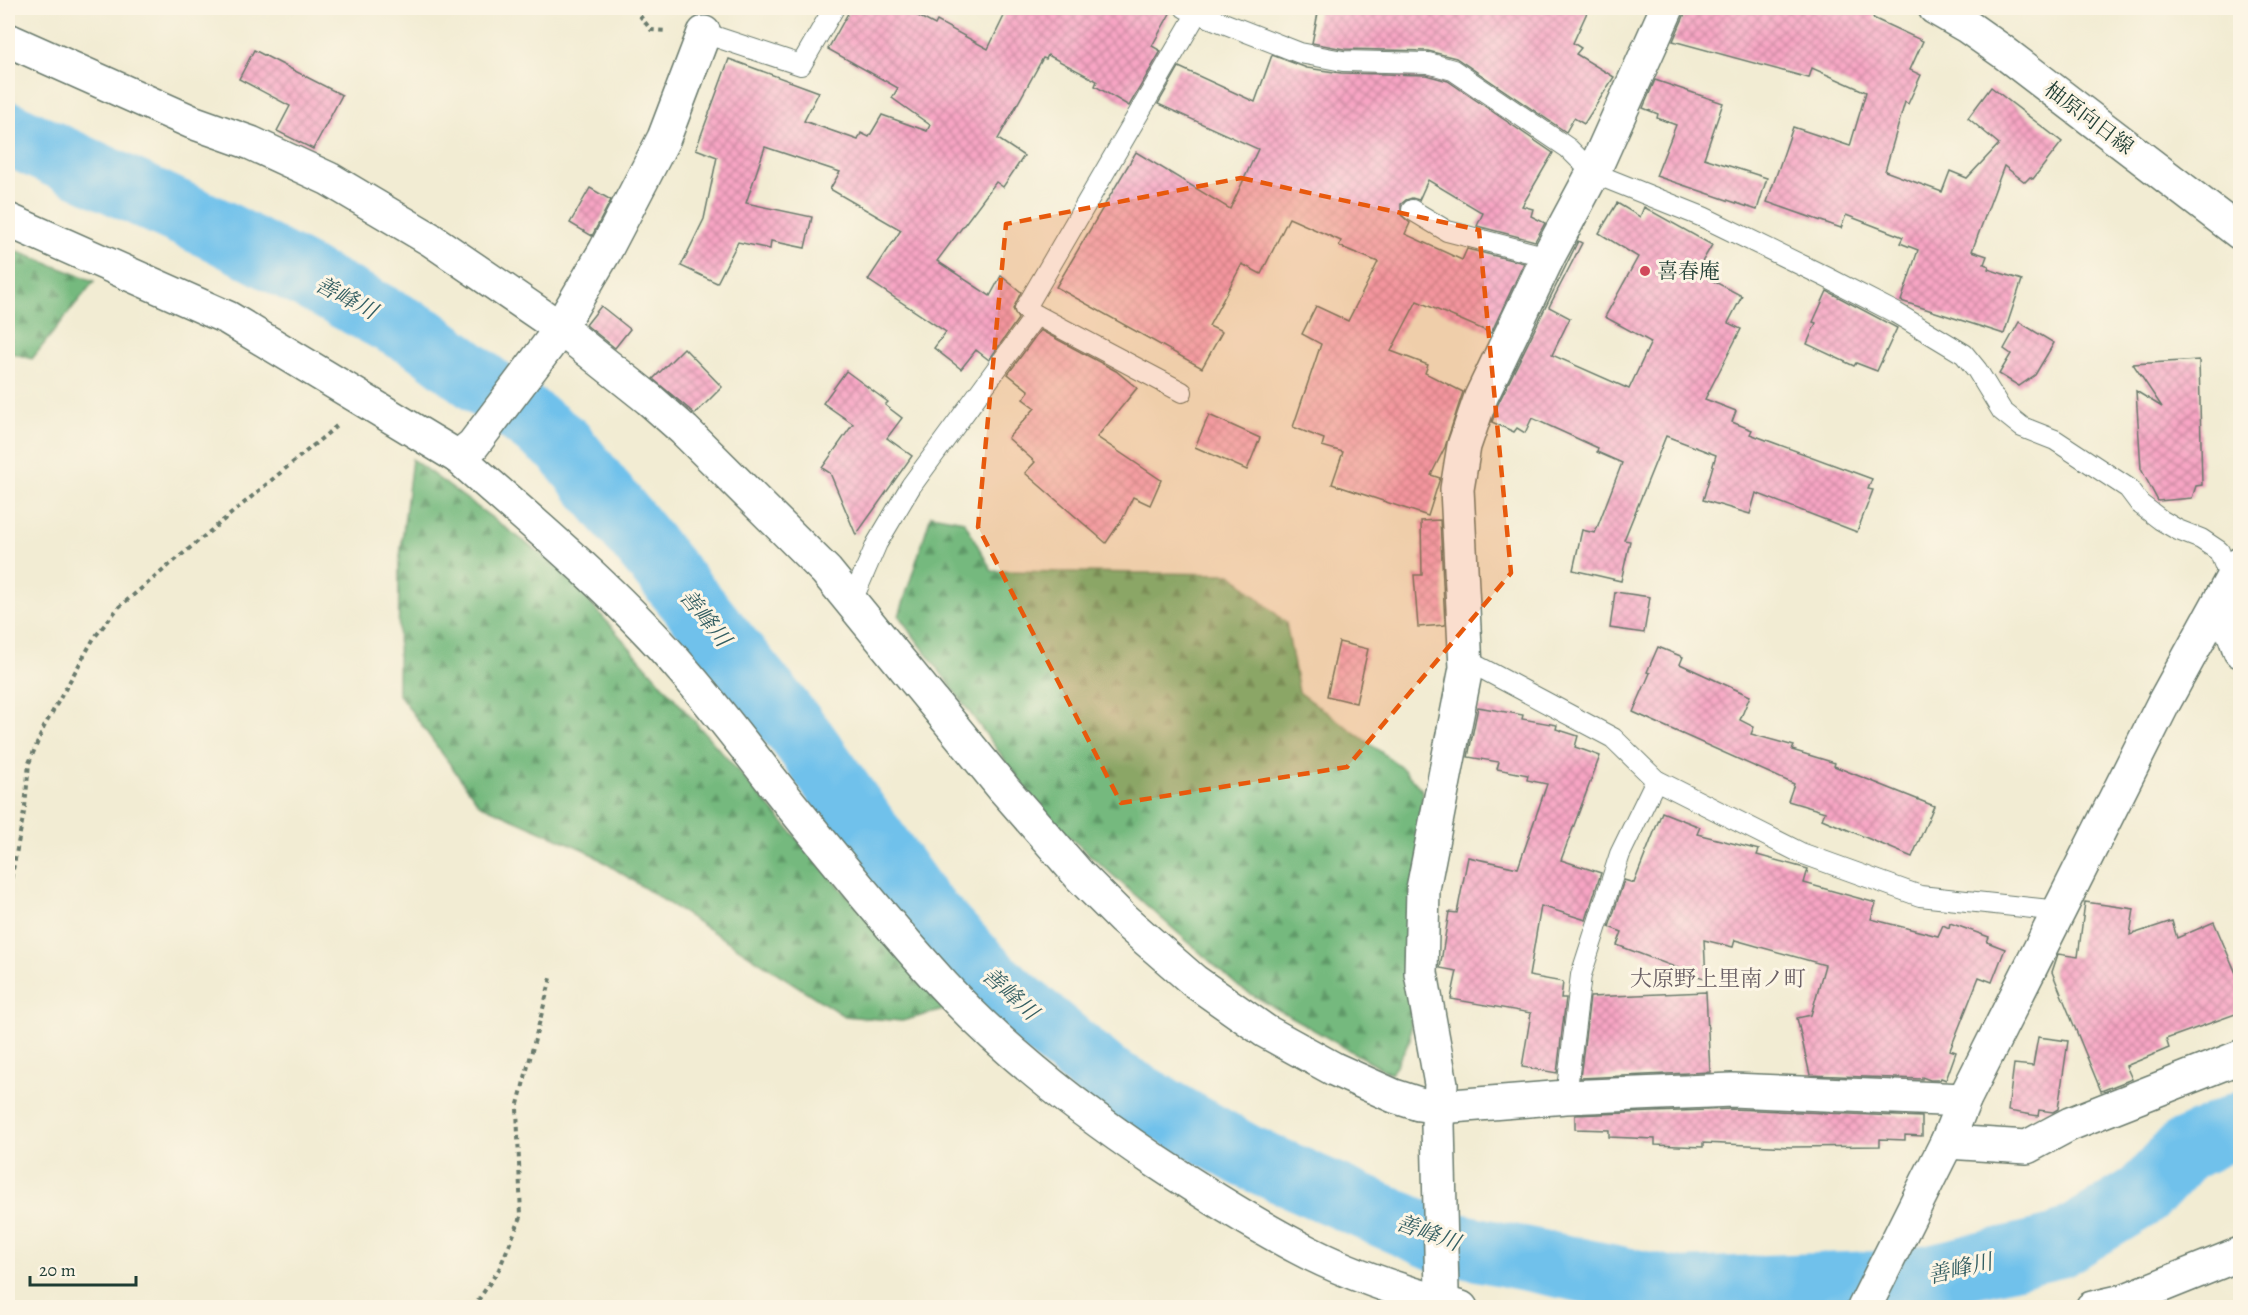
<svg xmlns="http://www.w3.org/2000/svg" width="2248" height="1315" viewBox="0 0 2248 1315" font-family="Alegreya,'Noto Serif JP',serif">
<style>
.forest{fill:url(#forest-firs);stroke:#4a7b59;stroke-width:1.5}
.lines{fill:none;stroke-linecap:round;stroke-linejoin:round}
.river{stroke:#70c1eb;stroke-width:64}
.building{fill:url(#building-cross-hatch)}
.lane-casing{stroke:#697a6c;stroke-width:22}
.street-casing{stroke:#697a6c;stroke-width:36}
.secondary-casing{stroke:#697a6c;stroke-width:36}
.path{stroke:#697a6c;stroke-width:4;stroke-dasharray:4.5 4.5;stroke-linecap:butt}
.lane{stroke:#fff;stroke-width:20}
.street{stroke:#fff;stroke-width:33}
.secondary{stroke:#fff;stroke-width:33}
.marked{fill:#e8590c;fill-opacity:0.2;stroke:#e8590c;stroke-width:4.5;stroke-dasharray:12 8;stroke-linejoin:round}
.poi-dot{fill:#d1495b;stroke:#fcf5e5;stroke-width:2}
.labels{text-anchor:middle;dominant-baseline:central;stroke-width:6;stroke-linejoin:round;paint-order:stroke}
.street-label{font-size:21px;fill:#1f3d34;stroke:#fcf5e5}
.poi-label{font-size:21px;fill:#1f3d34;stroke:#fcf5e5;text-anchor:start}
.water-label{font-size:22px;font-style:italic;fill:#335e62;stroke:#fcf5e5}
.neighbourhood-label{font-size:22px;fill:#6b6166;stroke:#fcf5e5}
</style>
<defs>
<pattern id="forest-firs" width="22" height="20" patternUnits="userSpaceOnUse" patternTransform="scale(1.5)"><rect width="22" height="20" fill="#75b97e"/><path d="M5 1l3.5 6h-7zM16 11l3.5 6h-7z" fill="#5f9868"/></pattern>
<pattern id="building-cross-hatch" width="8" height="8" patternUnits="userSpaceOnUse" patternTransform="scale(1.5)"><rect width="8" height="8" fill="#f8a5c4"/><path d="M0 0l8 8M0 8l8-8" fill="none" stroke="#c888a0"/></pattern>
</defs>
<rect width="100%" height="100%" fill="#fcf5e5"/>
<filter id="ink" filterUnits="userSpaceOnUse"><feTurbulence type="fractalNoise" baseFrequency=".0167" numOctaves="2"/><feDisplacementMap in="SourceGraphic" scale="12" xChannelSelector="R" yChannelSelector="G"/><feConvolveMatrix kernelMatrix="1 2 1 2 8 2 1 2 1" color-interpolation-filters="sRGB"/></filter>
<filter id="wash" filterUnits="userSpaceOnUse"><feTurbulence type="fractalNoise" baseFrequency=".008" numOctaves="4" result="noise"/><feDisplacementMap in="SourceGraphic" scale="24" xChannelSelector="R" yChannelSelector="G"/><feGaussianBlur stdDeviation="1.35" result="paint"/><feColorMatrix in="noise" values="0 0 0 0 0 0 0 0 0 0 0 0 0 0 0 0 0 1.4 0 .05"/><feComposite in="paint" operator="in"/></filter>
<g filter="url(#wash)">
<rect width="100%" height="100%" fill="#f2ecd3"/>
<g class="forest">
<path d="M8,248L94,281L32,359L8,352Z"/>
<path d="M412,459L559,567L947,1009L902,1021L844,1016L587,851L479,804L398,693L399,565Z"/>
<path d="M931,515L964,521L992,571L1231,574L1286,623L1299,692L1400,766L1423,791L1410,1040L1391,1074L1240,988L1046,816L899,616Z"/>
</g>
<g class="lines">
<path class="river" d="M8,133L219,231L422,338L563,445L804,740L920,904L991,980L1105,1076L1246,1156L1443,1242L1679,1290L1904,1282L2059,1246L2143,1195L2184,1151L2240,1123"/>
</g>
<g id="blocks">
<g class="building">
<path d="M851,8H903L935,25L937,21L988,49L1008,8H1173L1152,46L1161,51L1129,106L1095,86L1097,81L1048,55L1046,59L1043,58L998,139L1024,156L1003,187L996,182L937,261L990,296L1001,276L1021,292L1013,309L1018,319L989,360L976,350L961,369L934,348L946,332L868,280L901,230L830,189L840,172L765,147L746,203L812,217L805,248L771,241L770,249L738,242L717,283L681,266L704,219L717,157L696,149L729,59L819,92L804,121L858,140L861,133L869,137L882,115L927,131L930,125L892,98L898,88L828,49Z"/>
<path d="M1319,8H1589L1573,43L1581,48L1576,54L1614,77L1584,124L1574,118L1566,132L1456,58L1428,51L1344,49L1312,43Z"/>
<path d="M1686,8H1877L1873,18L1923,41L1910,70L1921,75L1908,104L1905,102L1885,171L1942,192L1950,171L1967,178L1999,144L1968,118L1991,87L2062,142L2033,179L2030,177L2025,182L2004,166L1972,251L1987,256L1984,264L1989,266L1988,269L2022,280L2004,334L1901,301L1918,250L1900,243L1903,237L1846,215L1841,228L1767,202L1793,127L1850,146L1866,92L1812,68L1809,78L1673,41L1684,16Z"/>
<path d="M254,50L342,95L313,149L277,131L290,106L239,79Z"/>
<path d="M1272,55L1307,68L1341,73L1426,75L1448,81L1553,153L1522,206L1533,209L1531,216L1545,223L1535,241L1477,226L1483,213L1428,180L1419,200L1412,198L1406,200L1401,204V215L1410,223L1405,234L1462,260L1467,249L1524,263L1491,333L1417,301L1391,351L1428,365L1425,373L1463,392L1445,447L1431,475L1440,478L1428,516L1332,484L1343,452L1322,446L1324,439L1293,427L1321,344L1302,334L1316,306L1348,321L1378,262L1339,246L1341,241L1289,218L1261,274L1242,264L1209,326L1222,332L1202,368L1056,287L1136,152L1230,209L1258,149L1158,104L1179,67L1255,102Z"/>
<path d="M1655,80L1723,103L1704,158L1767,178L1757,210L1656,176L1676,125L1657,118L1658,114L1643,108Z"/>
<path d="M590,188L611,200L592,236L570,223Z"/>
<path d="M1617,203L1640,217L1644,207L1712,245L1696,272L1742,296L1728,323L1741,329L1705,399L1736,411L1732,422L1752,430L1750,434L1872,479L1868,489L1873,490L1857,532L1756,493L1750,514L1703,500L1716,455L1666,436L1624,540L1630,541L1621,581L1573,570L1582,530L1595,533L1622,463L1597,452L1598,448L1532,418L1525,433L1517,428L1514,432L1492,422L1498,404L1578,241L1582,243L1549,307L1570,318L1552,355L1629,389L1651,342L1605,317L1638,257L1599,233Z"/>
<path d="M1827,291L1897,328L1877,371L1856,363L1854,366L1807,344L1816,323L1813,322Z"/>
<path d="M601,306L630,329L615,348L586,325Z"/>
<path d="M2019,322L2054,343L2035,375L2019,386L1999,374L2011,354L2004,349Z"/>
<path d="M1040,330L1116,371L1137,388L1097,437L1161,480L1150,505L1133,497L1123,518L1106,543L1025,473L1035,462L1008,438L1035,408L1023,399L1029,391L1008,374Z"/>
<path d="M684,348L722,387L695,414L653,379Z"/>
<path d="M2199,360L2202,485L2196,486L2192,498L2158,501L2141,469L2136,391L2162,407L2133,364Z"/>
<path d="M846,371L888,402L885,405L902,418L887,438L912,456L856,535L830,473L822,468L853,424L823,403Z"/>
<path d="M1209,415L1260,438L1247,470L1195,447Z"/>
<path d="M1440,520L1445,625L1418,627L1414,575H1422L1421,521Z"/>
<path d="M1615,592L1650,597L1644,633L1610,628Z"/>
<path d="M1339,642L1368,649L1356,703L1327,696Z"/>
<path d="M1658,647L1683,657L1680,664L1750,696L1740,720L1754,727L1751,734L1794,746L1792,750L1835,763L1834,766L1934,806L1912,857L1822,819L1825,812L1788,801L1794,784L1633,712L1650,673L1647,672Z"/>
<path d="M1478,707L1523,715L1522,719L1557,725L1556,729L1578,736L1575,747L1600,756L1561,860L1601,873L1586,920L1541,906L1529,976L1563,982L1561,998H1566L1557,1073L1522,1067L1531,1013L1451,999L1457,971L1440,968L1449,912L1457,913L1468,857L1518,868L1547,784L1527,780L1528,775L1497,769L1499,762L1468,757Z"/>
<path d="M1662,812L1700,827L1697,834L1759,850L1757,855L1808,869L1804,883L1876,903L1871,919L1938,936L1943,925L1949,928L1950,923L1989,937L1987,942L2005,949L1992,982L1979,977L1950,1050L1956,1052L1946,1080L1941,1078L1940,1080H1930L1922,1077V1079L1810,1075L1797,1018L1811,1015L1825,965L1735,940L1733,947L1704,940L1706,979L1617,945L1622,932L1609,927L1624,880L1634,883Z"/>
<path d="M2085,902L2134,909L2130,935L2172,921L2177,938L2214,922L2241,985V1012L2166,1039L2169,1048L2126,1066L2132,1079L2101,1091L2052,972L2058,954L2078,957Z"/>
<path d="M1706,992L1710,1072L1580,1078L1590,997Z"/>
<path d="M2038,1037L2068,1041L2058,1109L2053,1112L2039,1110L2038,1116L2008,1111L2014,1064L2033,1066Z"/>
<path d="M1732,1109L1922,1117V1136L1905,1135V1140L1880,1139V1146L1791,1147L1703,1143V1147L1655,1145V1139L1609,1137V1130L1575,1129V1115Z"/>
</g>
</g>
</g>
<g filter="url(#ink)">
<use href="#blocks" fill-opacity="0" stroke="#697a6c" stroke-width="1.5"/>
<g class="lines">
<g class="lane-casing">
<g id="lane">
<path d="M1185,8L1300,53L1343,61L1428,63L1453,70L1568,148L1593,173L1703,217L1826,277L1896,313L1964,354L1977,370L2002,411L2022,427L2055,440L2128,488L2140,504L2161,520L2178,530L2201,539L2219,551L2231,581"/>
<path d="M704,33L801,65L834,8"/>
<path d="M1412,210L1447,231L1548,257"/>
<path d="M1182,392L1025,309L1197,13"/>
<path d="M851,603L877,543L911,486L1036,315"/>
<path d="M1466,660L1613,738L1656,780L1801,853L1920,896L2059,911"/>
<path d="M1566,1097L1581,975L1620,854L1656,780"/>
</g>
</g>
<g class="street-casing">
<g id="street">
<path d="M8,40L192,122L251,143L329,179L430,239L560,328L649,399L684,430L826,571L1004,789L1080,876L1123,919L1194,981L1265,1031L1334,1069L1394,1096L1419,1104L1440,1107L1566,1097L1732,1090L1964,1100"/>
<path d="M8,220L228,318L458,457L473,445L553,339L605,251L664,138L704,33"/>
<path d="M458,457C535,525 615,591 682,669C723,716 760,767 800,816C846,873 893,930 943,985C1005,1052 1078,1109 1154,1160C1204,1193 1256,1226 1309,1253C1357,1277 1409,1294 1461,1308"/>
<path d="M2221,599L2240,651"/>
<path d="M1947,1142L2027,1147L2070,1124L2240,1057"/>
<path d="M1442,1291L1438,1125L1441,1084L1421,973L1423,889L1466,668L1457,489L1464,446L1481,397L1548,257L1593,173L1667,8"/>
<path d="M2092,1308L2123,1301L2240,1254"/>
</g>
</g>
<g class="secondary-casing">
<g id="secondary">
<path d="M1935,8L1968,27L2002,51L2240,233"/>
<path d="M1864,1308L1947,1142L1964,1100L2163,704L2240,564"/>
</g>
</g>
<g class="path">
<path d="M634,8L651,30L668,31"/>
<path d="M8,896L25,807L29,763L44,727L94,638L119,607L339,424"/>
<path d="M473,1308L499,1269L521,1217L517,1108L551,978"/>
</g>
<use href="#lane" class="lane"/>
<use href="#street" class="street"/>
<use href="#secondary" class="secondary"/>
</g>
</g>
<path class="marked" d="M1241,178L1479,230L1511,573L1347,767L1121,803L978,527L1006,224Z"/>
<circle class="poi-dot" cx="1645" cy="271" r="6"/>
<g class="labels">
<g class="street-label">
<text transform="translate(2089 118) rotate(37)">柚原向日線</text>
</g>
<g class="poi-label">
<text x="1657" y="271">喜春庵</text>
</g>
<g class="water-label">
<text transform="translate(346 298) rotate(28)">善峰川</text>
<text transform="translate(705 618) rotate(51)">善峰川</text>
<text transform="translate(1010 994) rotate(42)">善峰川</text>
<text transform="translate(1428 1233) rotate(20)">善峰川</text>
<text transform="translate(1960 1269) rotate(-13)">善峰川</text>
</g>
<g class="neighbourhood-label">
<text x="1718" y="979">大原野上里南ノ町</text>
</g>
</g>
<rect width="2248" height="1315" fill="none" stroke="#fcf5e5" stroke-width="30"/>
<path d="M30 1276v9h106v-9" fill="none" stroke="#1f3d34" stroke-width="3"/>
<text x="39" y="1276" font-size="18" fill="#1f3d34" stroke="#fcf5e5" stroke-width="4.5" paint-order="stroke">20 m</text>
</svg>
